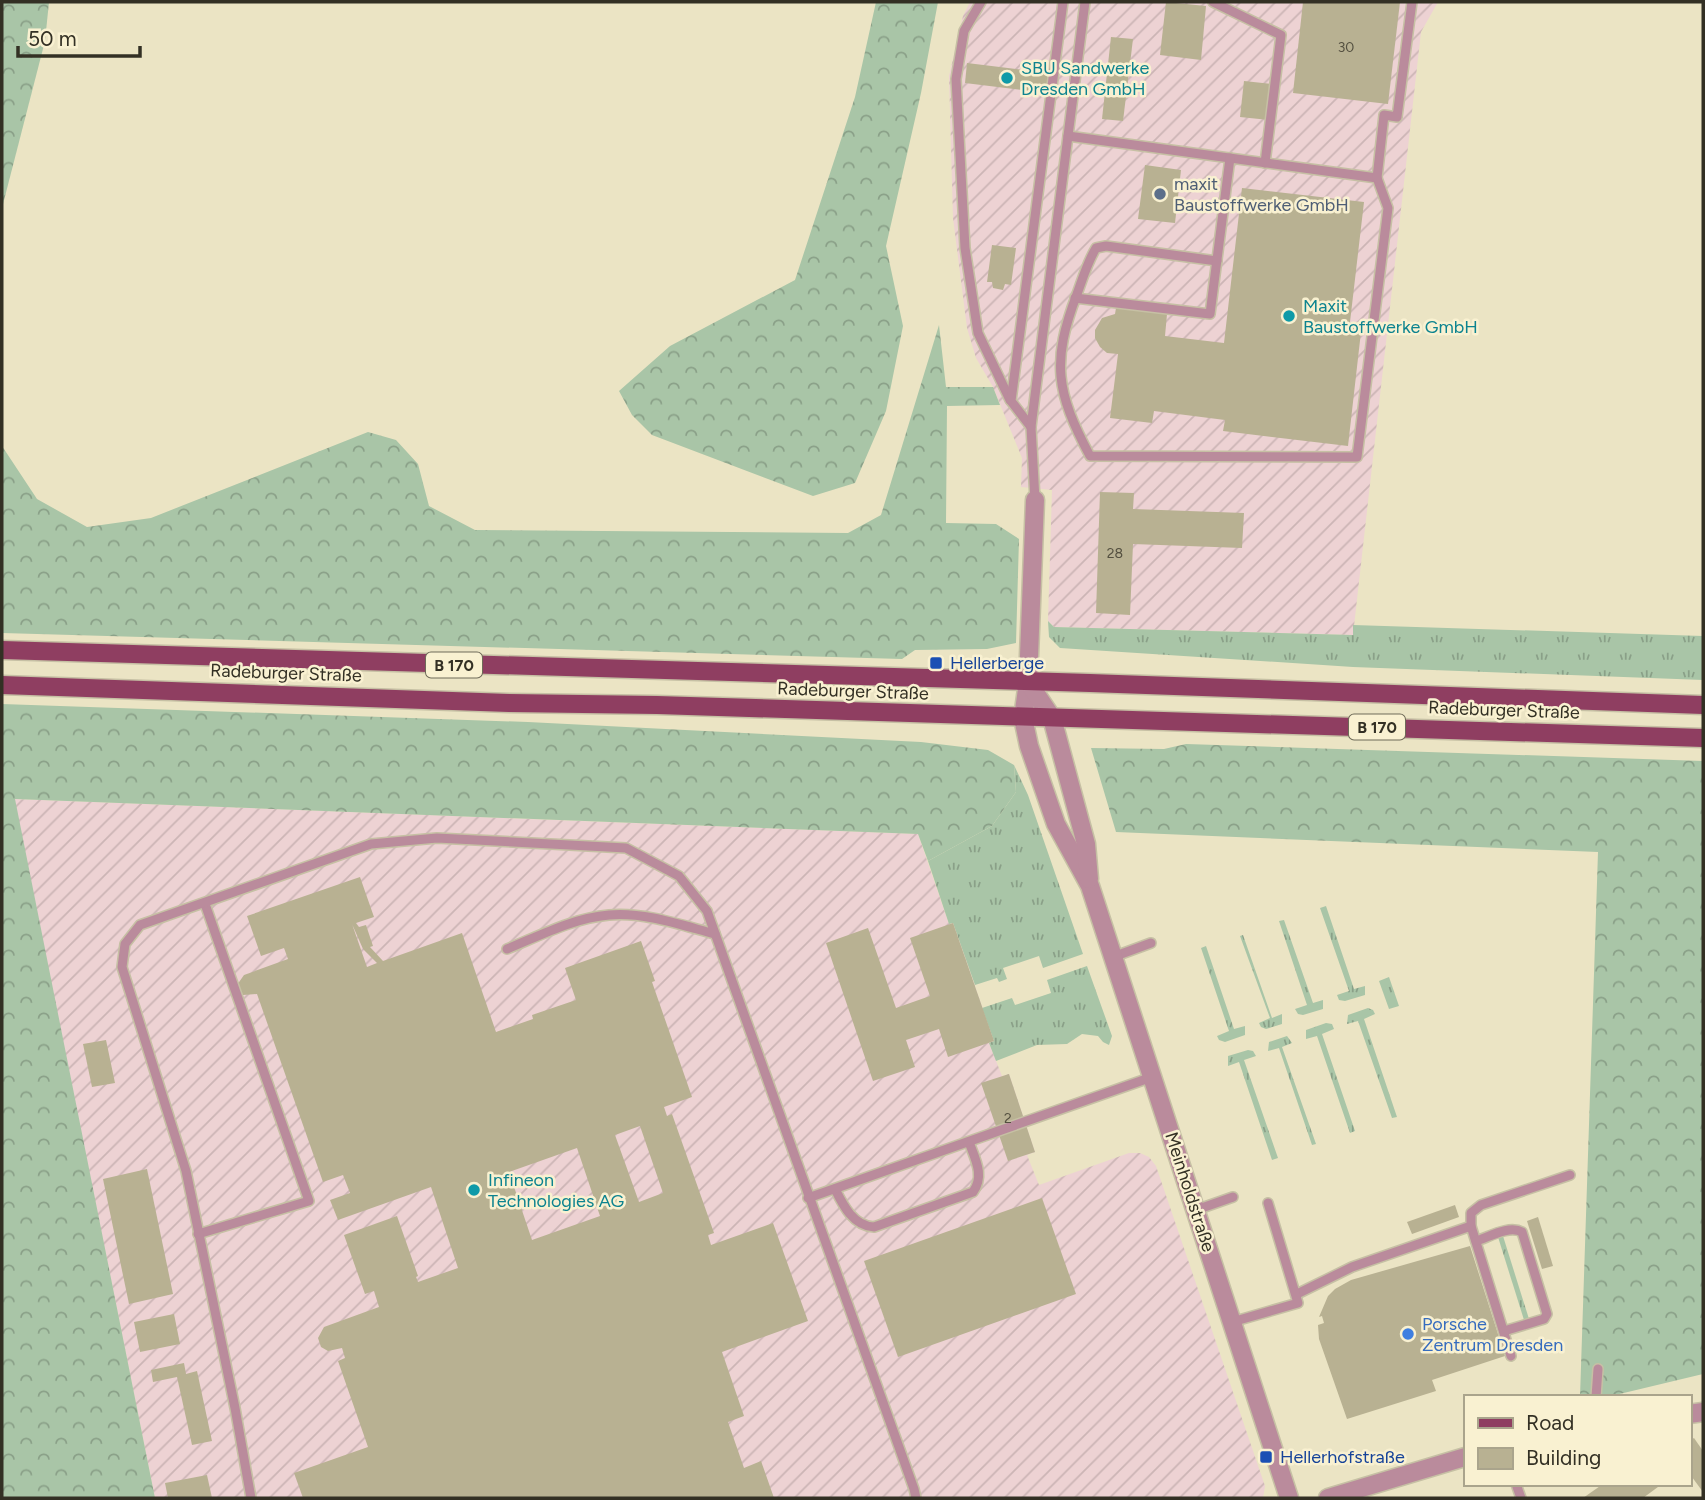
<svg xmlns="http://www.w3.org/2000/svg" width="1705" height="1500" viewBox="0 0 1705 1500" font-family="Figtree,sans-serif">
<style>
.industrial{fill:url(#industrial-furrows)}
.grass{fill:url(#grass-tufts)}
.forest{fill:url(#forest-crowns)}
.building{fill:#b8b192;fill-rule:evenodd}
.lines{fill:none;stroke-linecap:round;stroke-linejoin:round}
.lane-casing{stroke:#c6c0a4;stroke-width:12}
.street-casing{stroke:#c6c0a4;stroke-width:21}
.primary-casing{stroke:#c6c0a4;stroke-width:21}
.lane{stroke:#ba8b9c;stroke-width:9}
.street{stroke:#ba8b9c;stroke-width:18}
.primary{stroke:#8f3e61;stroke-width:18}
.culture-dot{fill:#0f9aa8;stroke:#f9f1d1;stroke-width:2.5}
.service-dot{fill:#5c6f8a;stroke:#f9f1d1;stroke-width:2.5}
.transit-dot{fill:#1a4fb4;stroke:#f9f1d1;stroke-width:2.5}
.shop-dot{fill:#3f7fe0;stroke:#f9f1d1;stroke-width:2.5}
.labels{text-anchor:middle;dominant-baseline:central;stroke-width:5;stroke-linejoin:round;paint-order:stroke}
.number-label{font-size:14px;fill:#545040}
.shield{fill:#f9f1d1;stroke:#6e6a58;stroke-width:2}
.shield-label{font-size:16px;font-weight:bold;fill:#333024}
.culture-label{font-size:18px;fill:#0d838f;stroke:#f9f1d1;text-anchor:start}
.service-label{font-size:18px;fill:#4e5e75;stroke:#f9f1d1;text-anchor:start}
.transit-label{font-size:18px;fill:#164399;stroke:#f9f1d1;text-anchor:start}
.street-label{font-size:18px;fill:#333024;stroke:#f9f1d1}
.shop-label{font-size:18px;fill:#366cbe;stroke:#f9f1d1;text-anchor:start}
</style>
<defs>
<pattern id="industrial-furrows" width="10" height="10" patternUnits="userSpaceOnUse" patternTransform="scale(1.75)"><rect width="10" height="10" fill="#edd2d3"/><path d="M-1 1l2-2M0 10L10 0M9 11l2-2" fill="none" stroke="#ccb5b5"/></pattern>
<pattern id="grass-tufts" width="24" height="20" patternUnits="userSpaceOnUse" patternTransform="scale(1.75)"><rect width="24" height="20" fill="#a9c5a7"/><path d="M3 7l-1-3M5 7V3M7 7l1-3M15 17l-1-3M17 17v-4M19 17l1-3" fill="none" stroke="#8aa088"/></pattern>
<pattern id="forest-crowns" width="20" height="18" patternUnits="userSpaceOnUse" patternTransform="scale(1.75)"><rect width="20" height="18" fill="#a9c5a7"/><path d="M2 6a3 3 0 1 1 6 0M12 15a3 3 0 1 1 6 0" fill="none" stroke="#8aa088"/></pattern>
</defs>
<rect width="100%" height="100%" fill="#ebe4c4"/>
<g class="industrial">
<path d="M970,2H1438L1421,32L1353,635L1054,627L1048,621L1052,490L1021,487L1022,458L993,387L976,358L967,328L953,218L949,76L963,16Z"/>
<path d="M14,799L918,834L949,924L953,923L994,1041L989,1043L1002,1076L1009,1074L1035,1152L1027,1155L1039,1185L1129,1153H1140L1149,1157L1156,1166L1265,1486L1263,1498H155Z"/>
</g>
<g class="grass">
<path d="M1048,621L1054,627L1353,635V625L1703,636V680L1353,667L1060,648L1049,637Z"/>
<path d="M1014,765L1028,795L1083,954L1043,968L1039,956L1003,968L1007,979L999,982L997,978L975,985L953,923L949,924L928,861L992,826L1016,792Z"/>
<path d="M1326,906L1354,989L1365,986V995L1345,1001L1339,1000L1337,995L1349,991L1320,908Z"/>
<path d="M1284,920L1313,1003L1323,1000V1009L1303,1015L1298,1014L1295,1009L1307,1005L1279,921Z"/>
<path d="M1243,935L1272,1018L1282,1014V1024L1266,1029L1261,1027L1259,1023L1270,1018L1240,936Z"/>
<path d="M1206,946L1234,1029L1245,1026V1035L1225,1042L1219,1040L1217,1036L1229,1031L1201,948Z"/>
<path d="M1087,966L1112,1036L1109,1045L1103,1042L1098,1036L1082,1034L1067,1044L1037,1045L996,1061L989,1043L994,1041L982,1008L1012,998L1015,1005L1051,993L1047,980Z"/>
<path d="M1389,977L1399,1006L1389,1009L1379,981Z"/>
<path d="M1368,1008L1373,1010L1375,1014L1364,1019L1397,1117L1392,1118L1358,1021L1347,1024L1348,1015Z"/>
<path d="M1326,1023L1332,1024L1334,1029L1322,1034L1355,1131L1350,1133L1317,1036L1306,1039V1030Z"/>
<path d="M1287,1036L1292,1043L1282,1047L1316,1144L1312,1145L1279,1048L1268,1051L1269,1042Z"/>
<path d="M1248,1050L1253,1051L1256,1056L1244,1060L1278,1158L1272,1160L1239,1062L1228,1066V1056Z"/>
<path d="M1503,1236L1529,1319L1524,1320L1498,1237Z"/>
</g>
<g class="forest">
<path d="M2,2H49L45,41L2,208Z"/>
<path d="M876,2H938L921,93L886,246L903,326L886,411L855,483L813,496L652,435L632,415L619,391L670,346L795,280L855,97Z"/>
<path d="M939,325L946,387H993L1000,405L947,406L946,523L996,524L1019,539L1016,643L987,649L915,650L902,659L2,633V446L37,499L87,527L151,518L368,432L396,440L418,464L429,506L475,530L848,533L881,515Z"/>
<path d="M2,704L528,722L921,742L988,750L1014,765L1016,792L992,826L928,861L918,834L15,799L155,1498H2Z"/>
<path d="M1186,744L1703,761V1374L1607,1397H1580L1598,852L1116,832L1091,748L1164,749Z"/>
</g>
<g class="building">
<path d="M1166,2L1206,6L1201,60L1160,55Z"/>
<path d="M1303,2H1400L1388,104L1293,93Z"/>
<path d="M1111,37L1133,39L1123,121L1102,119Z"/>
<path d="M967,63L1050,73L1048,93L965,83Z"/>
<path d="M1244,81L1273,84L1269,120L1240,117Z"/>
<path d="M1145,165L1181,170L1175,223L1138,219Z"/>
<path d="M1242,188L1364,202L1350,322L1362,323L1348,446L1223,431L1225,420L1154,411L1152,423L1110,418L1118,354L1107,353L1100,347L1095,338V330L1102,318L1115,314L1116,308L1167,314L1165,336L1224,343Z"/>
<path d="M992,245L1016,248L1011,285L1005,284L1003,290L993,288L992,282H987Z"/>
<path d="M1100,492L1134,493L1133,509L1244,513L1242,548L1133,544L1130,615L1096,613Z"/>
<path d="M360,877L374,917L356,923L359,927L366,925L373,946L370,947L383,961L462,933L496,1032L533,1019L532,1015L576,1000L565,968L641,941L655,981L652,982L692,1097L664,1107L667,1116L672,1114L714,1233L708,1235L711,1245L773,1223L808,1321L722,1352L744,1416L728,1422L744,1468L761,1461L774,1498H303L294,1473L368,1447L338,1361L345,1358L342,1348L328,1351L321,1347L318,1338L324,1327L379,1307L374,1291L365,1294L344,1235L397,1216L418,1276L416,1277L418,1282L458,1268L431,1187L338,1220L330,1200L350,1193L343,1175L323,1182L257,994L243,995L237,985L244,975L288,959L284,948L261,956L247,916ZM352,924L363,949L377,963L367,967ZM640,1126L663,1193L639,1202L615,1135ZM577,1148L600,1216L532,1240L509,1172Z"/>
<path d="M953,923L994,1041L948,1057L939,1029L906,1040L915,1067L873,1081L826,943L868,928L896,1008L930,996L910,938Z"/>
<path d="M106,1040L115,1083L92,1087L83,1044Z"/>
<path d="M1009,1074L1035,1152L1008,1161L981,1083Z"/>
<path d="M147,1169L173,1294L129,1304L103,1179Z"/>
<path d="M1042,1198L1076,1294L898,1357L864,1261Z"/>
<path d="M1455,1205L1459,1217L1412,1234L1407,1222Z"/>
<path d="M1538,1217L1553,1266L1542,1269L1527,1221Z"/>
<path d="M1470,1246L1505,1356L1432,1380L1436,1391L1347,1419L1319,1339L1318,1325L1324,1323L1322,1316L1319,1317L1328,1296L1335,1289L1351,1280Z"/>
<path d="M174,1314L180,1344L140,1352L134,1322Z"/>
<path d="M184,1363L186,1374L197,1371L212,1441L192,1445L177,1377L153,1382L151,1370Z"/>
<path d="M1694,1438L1703,1451V1492L1689,1473V1441Z"/>
<path d="M207,1475L212,1498H168L165,1483Z"/>
<path d="M1603,1484H1662L1643,1498H1583Z"/>
</g>
<g class="lines">
<g class="lane-casing">
<g id="lane">
<path d="M981,2L964,31L956,79L965,248L978,333L1010,400"/>
<path d="M1213,2L1281,35L1265,163"/>
<path d="M1068,136L1377,178L1388,208L1357,457L1090,456C1056,392 1051,362 1077,294C1083,278 1087,263 1096,248L1106,246L1217,261"/>
<path d="M1377,178L1384,115L1397,117L1412,2"/>
<path d="M1075,298L1210,314L1230,158"/>
<path d="M1031,427L1011,401L1063,2"/>
<path d="M1035,500L1031,427L1085,2"/>
<path d="M507,949C539,936 573,918 609,915C645,912 681,925 715,934"/>
<path d="M1113,957L1151,943"/>
<path d="M835,1189C843,1205 853,1226 874,1227L973,1192C985,1176 975,1159 969,1142"/>
<path d="M808,1198L1152,1077"/>
<path d="M1196,1210L1233,1197"/>
<path d="M1471,1226L1511,1356"/>
<path d="M198,1234L309,1201L205,904"/>
<path d="M1476,1241C1489,1237 1509,1225 1522,1232L1547,1314L1544,1319L1504,1331"/>
<path d="M1297,1294L1352,1267L1471,1226V1213L1481,1205L1570,1175"/>
<path d="M1232,1322L1298,1303L1268,1203"/>
<path d="M1596,1397L1598,1369"/>
<path d="M1516,1484L1521,1498"/>
<path d="M251,1498L235,1408L186,1171L122,967L125,944L140,925L371,844L437,838L626,848L679,876L707,911L914,1489L916,1498"/>
</g>
</g>
<g class="street-casing">
<g id="street">
<path d="M1035,500L1028,682L1023,718L1029,746L1056,824L1090,886L1289,1498"/>
<path d="M1028,682L1052,718L1086,844L1089,879"/>
<path d="M1689,1414L1703,1412"/>
<path d="M1328,1498L1465,1457"/>
</g>
</g>
<g class="primary-casing">
<g id="primary">
<path d="M2,650L1090,683L1703,705"/>
<path d="M2,685L509,703L657,705L1703,738"/>
</g>
</g>
<use href="#lane" class="lane"/>
<use href="#street" class="street"/>
<use href="#primary" class="primary"/>
</g>
<g class="culture-dot">
<circle cx="1007" cy="78" r="7"/>
<circle cx="1289" cy="316" r="7"/>
<circle cx="474" cy="1190" r="7"/>
</g>
<circle class="service-dot" cx="1160" cy="194" r="7"/>
<g class="transit-dot">
<rect x="929" y="656" width="14" height="14" rx="3.5"/>
<rect x="1259" y="1450" width="14" height="14" rx="3.5"/>
</g>
<circle class="shop-dot" cx="1408" cy="1334" r="7"/>
<g class="labels">
<g class="number-label">
<text x="1346" y="47">30</text>
<text x="1115" y="553">28</text>
<text x="1008" y="1118">2</text>
</g>
<g class="shield">
<rect x="426" y="652.5" width="56" height="25" rx="5"/>
<rect x="1349" y="714.5" width="56" height="25" rx="5"/>
</g>
<g class="shield-label">
<text x="454" y="665">B 170</text>
<text x="1377" y="727">B 170</text>
</g>
<g class="culture-label">
<text x="1021" y="68">SBU Sandwerke<tspan x="1021" dy="21">Dresden GmbH</tspan></text>
<text x="1303" y="306">Maxit<tspan x="1303" dy="21">Baustoffwerke GmbH</tspan></text>
<text x="488" y="1180">Infineon<tspan x="488" dy="21">Technologies AG</tspan></text>
</g>
<g class="service-label">
<text x="1174" y="184">maxit<tspan x="1174" dy="21">Baustoffwerke GmbH</tspan></text>
</g>
<g class="transit-label">
<text x="950" y="663">Hellerberge</text>
<text x="1280" y="1457">Hellerhofstraße</text>
</g>
<g class="street-label">
<text transform="translate(286 673) rotate(2)">Radeburger Straße</text>
<text transform="translate(853 691) rotate(2)">Radeburger Straße</text>
<text transform="translate(1504 710) rotate(2)">Radeburger Straße</text>
<text transform="translate(1190 1192) rotate(72)">Meinholdstraße</text>
</g>
<g class="shop-label">
<text x="1422" y="1324">Porsche<tspan x="1422" dy="21">Zentrum Dresden</tspan></text>
</g>
</g>
<rect width="1705" height="1500" fill="none" stroke="#333024" stroke-width="7"/>
<rect x="1464" y="1395" width="228" height="91" fill="#f9f1d1" stroke="#aaa48c" stroke-width="2"/>
<rect x="1478" y="1418" width="35" height="10" fill="#8f3e61" stroke="#aaa48c" stroke-width="2"/>
<text x="1526" y="1430" font-size="21" fill="#333024">Road</text>
<rect x="1478" y="1448" width="35" height="21" fill="#b8b192" stroke="#aaa48c" stroke-width="2"/>
<text x="1526" y="1465" font-size="21" fill="#333024">Building</text>
<path d="M18 46v10h122v-10" fill="none" stroke="#333024" stroke-width="3.5"/>
<text x="28" y="46" font-size="21" fill="#333024" stroke="#f9f1d1" stroke-width="5" paint-order="stroke">50 m</text>
</svg>
